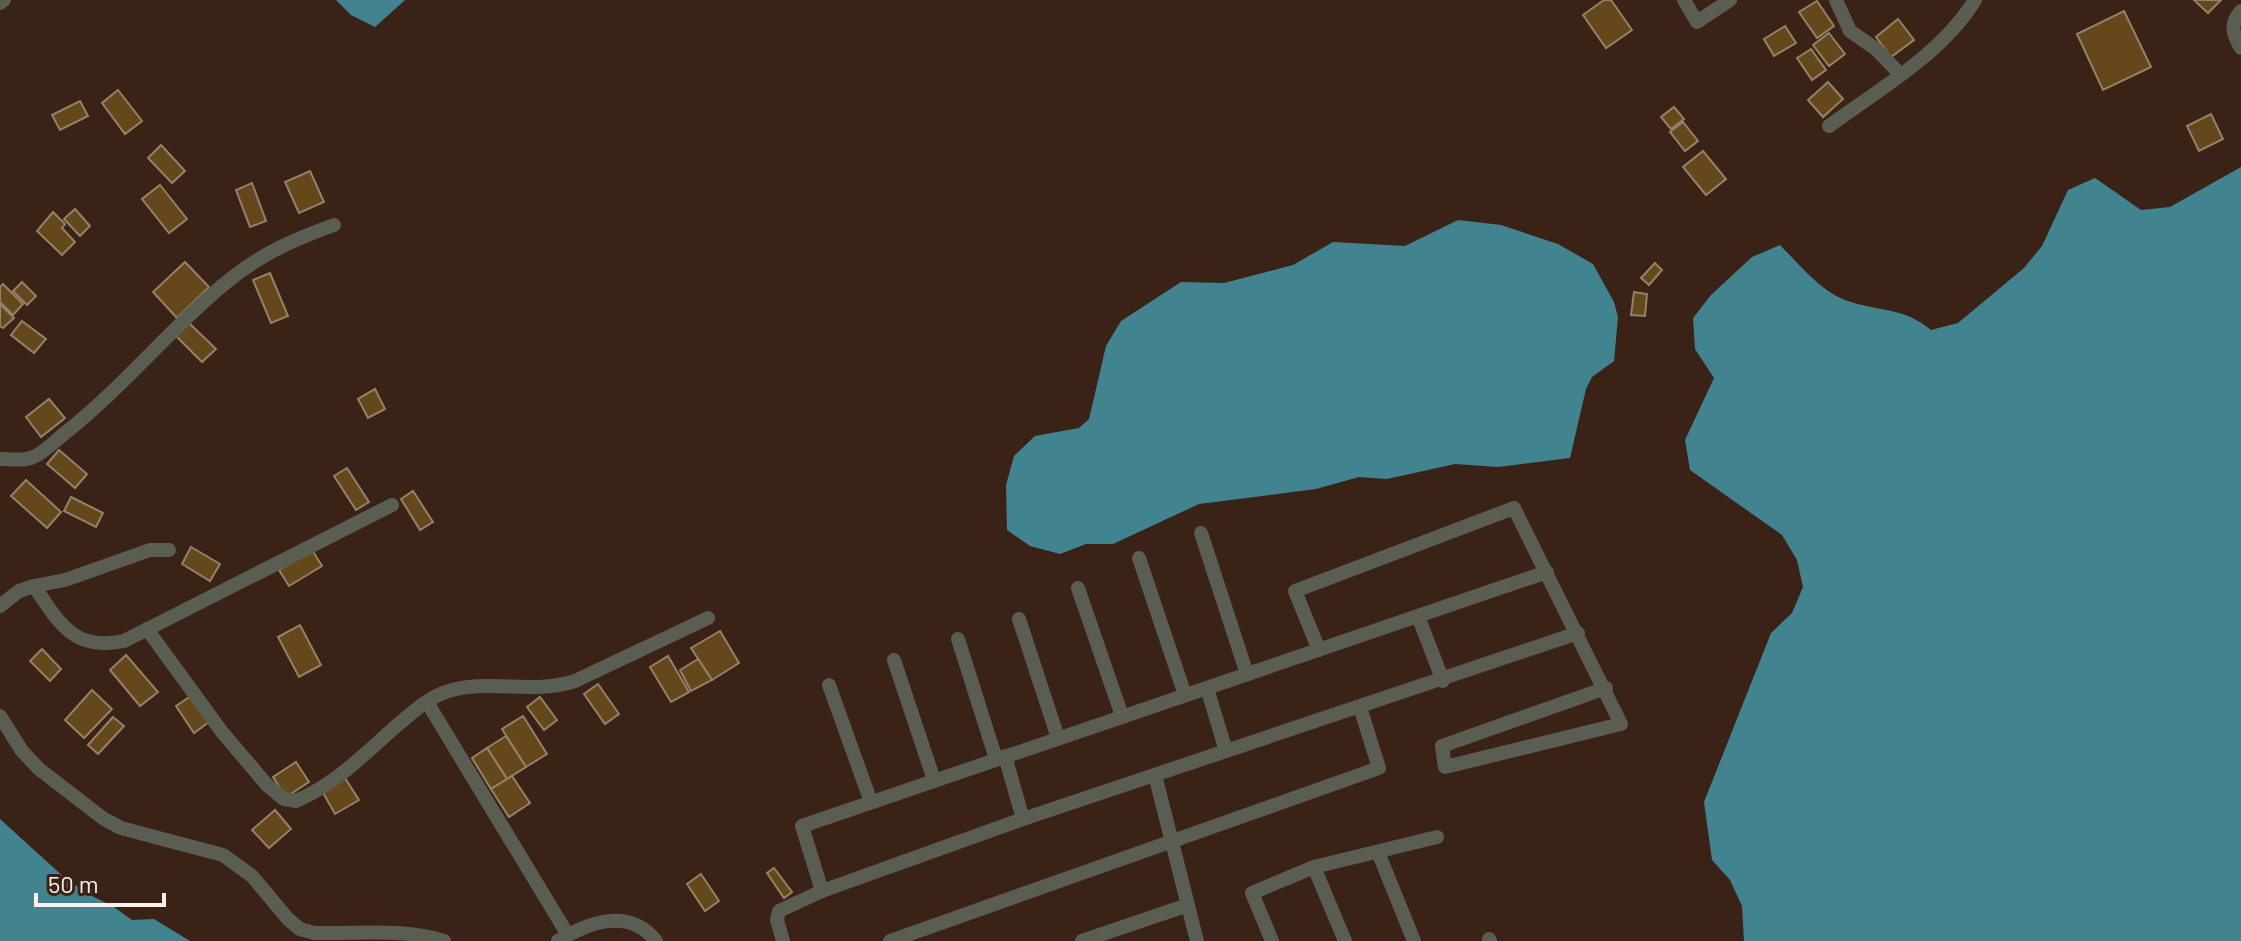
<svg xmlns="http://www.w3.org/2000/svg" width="2241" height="941" viewBox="0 0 2241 941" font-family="Barlow,sans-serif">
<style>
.water{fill:#418490}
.building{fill:#64481c;stroke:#938168;stroke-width:2}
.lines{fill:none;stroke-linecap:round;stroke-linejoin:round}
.street{stroke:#5a5d51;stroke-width:14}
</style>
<rect width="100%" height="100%" fill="#3a2216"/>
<g class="water">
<path d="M336,0H405L375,27L351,15Z"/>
<path d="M2241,167V941H1744L1742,906L1730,880L1712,860L1704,802L1771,633L1792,613L1803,587L1797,560L1782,535L1690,470L1685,440L1714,378L1695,349L1693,318L1711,295L1752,257L1780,245C1800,265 1821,292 1848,301C1881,312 1903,307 1931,330L1958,323L2024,268L2042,246L2068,190L2095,178L2141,210L2170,207Z"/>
<path d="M1458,220L1501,225L1558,244L1593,264L1614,302L1618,317L1614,361L1592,377L1586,389L1570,458L1498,467L1455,464L1387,479L1359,477L1316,489L1199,504L1113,544H1086L1060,554L1030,546L1007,530L1006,485L1014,456L1035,436L1079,428L1089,419L1106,346L1121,321L1181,282L1224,283L1293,265L1333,242L1405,246Z"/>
<path d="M0,819L66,879L90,895L114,907L132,920L154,919L190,941H0Z"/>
</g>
<g class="building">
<path d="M1604,0H1611L1632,30L1606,48L1583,15Z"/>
<path d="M2194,0H2221L2208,13Z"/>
<path d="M1817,1L1834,26L1817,38L1799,12Z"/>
<path d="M2124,11L2151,67L2103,90L2077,34Z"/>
<path d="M1898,19L1914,40L1891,57L1876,37Z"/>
<path d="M1785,26L1796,43L1774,56L1764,39Z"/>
<path d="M1829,33L1845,54L1829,66L1813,45Z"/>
<path d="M1811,49L1826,70L1812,80L1797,58Z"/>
<path d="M1828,82L1843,99L1823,117L1808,100Z"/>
<path d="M118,90L142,121L125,134L102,103Z"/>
<path d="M80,101L88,116L60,130L52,115Z"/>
<path d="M1674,107L1684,119L1671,129L1661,117Z"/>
<path d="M2211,114L2223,139L2199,151L2187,126Z"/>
<path d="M1683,122L1698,141L1685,151L1670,132Z"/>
<path d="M161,145L185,171L172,183L148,158Z"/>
<path d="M1703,151L1726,179L1706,195L1683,167Z"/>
<path d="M310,171L324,202L299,213L285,182Z"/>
<path d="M252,183L266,221L250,227L236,190Z"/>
<path d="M160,185L187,219L169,233L142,199Z"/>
<path d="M75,209L90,226L80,236L64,219Z"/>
<path d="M53,212L65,224L62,228L75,242L62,255L37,231Z"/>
<path d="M185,262L209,287L177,318L153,292Z"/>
<path d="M1655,263L1662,270L1649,285L1641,278Z"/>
<path d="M270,273L288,316L271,323L253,280Z"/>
<path d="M22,282L36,296L27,305L13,291Z"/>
<path d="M3,284L23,304L13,315L0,302V287Z"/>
<path d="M1634,292L1647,294L1645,316L1631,315Z"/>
<path d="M0,304L14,318L3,328L0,326Z"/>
<path d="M22,321L46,339L34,353L11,335Z"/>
<path d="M188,322L216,349L202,362L175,335Z"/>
<path d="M375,389L385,409L368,418L358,399Z"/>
<path d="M49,399L65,418L41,437L26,417Z"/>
<path d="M59,450L87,474L75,488L47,464Z"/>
<path d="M347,468L369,502L356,510L334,476Z"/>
<path d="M26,480L61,512L47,528L11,496Z"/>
<path d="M413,491L433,522L420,530L401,499Z"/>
<path d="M71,497L103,513L96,527L64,511Z"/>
<path d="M191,547L220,564L210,581L182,564Z"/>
<path d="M312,550L322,566L289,586L279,570Z"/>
<path d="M300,625L321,665L299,677L278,637Z"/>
<path d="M720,631L739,663L712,680L691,648Z"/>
<path d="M42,649L61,669L50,681L30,661Z"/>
<path d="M126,655L158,692L140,706L110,670Z"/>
<path d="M668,656L689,692L671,702L650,667Z"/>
<path d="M698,659L712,680L691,691L680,670Z"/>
<path d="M598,684L619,714L605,724L584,694Z"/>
<path d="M92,690L112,709L84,738L65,720Z"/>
<path d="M191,696L209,722L194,733L176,706Z"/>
<path d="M540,697L557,720L544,730L527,707Z"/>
<path d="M523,716L547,754L526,767L502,729Z"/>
<path d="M113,717L124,726L98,754L88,745Z"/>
<path d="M506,736L526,767L507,779L487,748Z"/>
<path d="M487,748L507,779L491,789L472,758Z"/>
<path d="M296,762L309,782L286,797L273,777Z"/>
<path d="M512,776L530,803L509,817L491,789Z"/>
<path d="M345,778L359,800L335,814L322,791Z"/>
<path d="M275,810L291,829L269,848L252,830Z"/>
<path d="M774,868L792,892L784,898L767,873Z"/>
<path d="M701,874L719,901L705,911L687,884Z"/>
</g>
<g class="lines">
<g class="street">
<path d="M1684,0L1697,22L1730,0"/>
<path d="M1836,0L1850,31L1876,49L1900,74"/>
<path d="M0,3L4,0"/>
<path d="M2241,11C2229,24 2233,35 2241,48"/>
<path d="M1829,126C1879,89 1941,55 1975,0"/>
<path d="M0,459C10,459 21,461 31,458C43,454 55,441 65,433C117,392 159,342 208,298C250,260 281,244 334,225"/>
<path d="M1201,533L1247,674"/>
<path d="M1139,558L1185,695"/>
<path d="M34,586C59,623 74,652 124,641L392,505"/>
<path d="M1078,588L1122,716"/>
<path d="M0,606L19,591L34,586L65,580L150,550H169"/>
<path d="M1418,616L1443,681"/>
<path d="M1019,619L1058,738"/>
<path d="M147,629L222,732L267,785L284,799L296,801C334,785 365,754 395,727C410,715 427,698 446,692C486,678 532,695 575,681L708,618"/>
<path d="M958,639L996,759"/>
<path d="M1319,650L1295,591L1514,508L1621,724L1445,767L1442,746L1606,688"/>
<path d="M894,660L934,780"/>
<path d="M829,685L871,802"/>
<path d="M1207,688L1226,751"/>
<path d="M427,702L568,935"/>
<path d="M0,716L22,751L39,769L104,819L121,828L223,855L252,876L288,919L300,929L314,933C357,934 404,928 444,941"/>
<path d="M1005,756L1023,819"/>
<path d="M1155,775L1197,941"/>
<path d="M1378,852L1414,941"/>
<path d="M1314,867L1345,941"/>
<path d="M822,891L802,826L1547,572"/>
<path d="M1489,939L1490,941"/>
<path d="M558,941C590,921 630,908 656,941"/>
<path d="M783,941L777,920L779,911L822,891L1023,819L1578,633"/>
<path d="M890,941L1379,768L1360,707"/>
<path d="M1082,941L1188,905"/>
<path d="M1272,941L1252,893L1314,867L1437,837"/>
</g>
</g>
<path d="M36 893v12h128v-12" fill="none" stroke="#fdf0e9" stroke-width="4"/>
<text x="48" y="893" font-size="24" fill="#fdf0e9" stroke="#3a2216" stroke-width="6" paint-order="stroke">50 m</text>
</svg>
